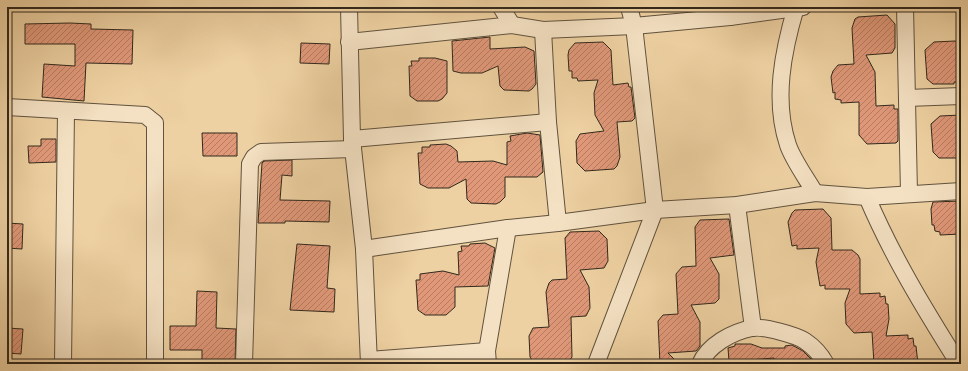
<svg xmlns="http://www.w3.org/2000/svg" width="968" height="371" viewBox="0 0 968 371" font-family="'Libre Bodoni',serif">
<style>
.building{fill:url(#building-hatch);stroke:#32281c}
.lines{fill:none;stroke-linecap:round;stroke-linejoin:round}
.minor-casing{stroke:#61523e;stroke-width:18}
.minor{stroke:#f4e1c3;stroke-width:16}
</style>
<defs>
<pattern id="building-hatch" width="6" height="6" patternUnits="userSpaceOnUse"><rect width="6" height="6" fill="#e09879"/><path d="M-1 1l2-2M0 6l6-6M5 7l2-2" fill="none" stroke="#b67c62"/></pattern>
</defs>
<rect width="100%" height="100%" fill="#eed1a2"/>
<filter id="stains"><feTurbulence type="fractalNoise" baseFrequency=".005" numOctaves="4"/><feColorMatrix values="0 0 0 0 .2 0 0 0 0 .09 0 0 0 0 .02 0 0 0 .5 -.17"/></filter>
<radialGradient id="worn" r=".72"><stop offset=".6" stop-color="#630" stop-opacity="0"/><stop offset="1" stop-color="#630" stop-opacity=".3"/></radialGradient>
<g class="building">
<path d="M887,15L895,24V48L892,53L866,55L875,72L876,106L894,105V109H898V141L896,143L867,144L859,135V102L841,103V100L835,99V92L833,93L831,77L833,71L838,65L854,64L852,28L855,19L858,17Z"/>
<path d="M70,23L91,24V29L133,30L132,64L86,63L84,101L42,97L44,64L75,66V44H25V24Z"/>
<path d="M490,37V49L525,47L534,51L536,84L532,89L529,91L504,90L500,86L498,66L482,73H461L453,71L452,41Z"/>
<path d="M955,41L961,43V82H954V84H933L927,79L925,50L934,42Z"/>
<path d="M603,42L611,50L613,85L628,83L629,87H631L635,118L632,121L617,122L620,157L617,166L614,169L585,171L577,163L576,141L580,134L604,131L595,115L594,93L598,80L578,81L577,78H572V71H569L568,55L569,50L575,43Z"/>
<path d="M301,43L330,44L329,64L300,63Z"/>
<path d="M419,58H435L447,61V93L442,99L438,101H417L410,96L409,66H412L411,61H419Z"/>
<path d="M961,115L960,158H939L933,152L931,124L940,116Z"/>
<path d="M202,133H237V156H203Z"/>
<path d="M527,133L540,135L543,172L537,177H505V197L500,202L496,204L471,203L467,199L466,179L449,188H428L420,184L418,153H422V147H430V145L446,144L451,146L457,151L458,162L493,161L507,165V142L511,141L510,136Z"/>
<path d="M41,139H56V162L29,163L28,146H41Z"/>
<path d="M292,160V176L282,175L280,200L330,201L329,222L285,221V223H258L262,163L264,161Z"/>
<path d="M961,201V234L940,235V232L935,231L934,225H932L931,209L933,202Z"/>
<path d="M823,209L831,218L832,250H852L858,255L860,259V294L880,293V297L885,296L886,304H888L889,319L886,336L908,335V339L913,338L914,346H916L918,364H874L872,332L854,333L846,324L845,303L850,289H825V285L820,286L816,262L819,248L797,249V245L792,246L788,222L792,213L795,210Z"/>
<path d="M729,219L734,255L710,258L719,274V299L715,303L691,305L700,322V346L696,351L668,353L679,364H660L658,321L663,315L678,314L676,274L682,267L696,266L695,227L700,220Z"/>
<path d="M7,223L23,224L22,249L7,248Z"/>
<path d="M599,231L607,239L608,261L604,268L580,270L589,287L590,308L586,316L571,317L572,357L567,364H535L530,357L529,336L533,328L549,327L546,292L549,283L552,280L567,279L565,238L570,232Z"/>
<path d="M485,243L495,248L488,286L455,287V307L446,315H425L418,310L416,280H420V274L443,271L459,275L458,252L462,251L461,246H469L470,244Z"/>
<path d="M297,244L330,246L327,288L335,289L334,312L290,310Z"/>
<path d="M197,291L217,292L216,328L236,329L235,364H202V350H170V326H196Z"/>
<path d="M7,328L23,329L21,354L7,353Z"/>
<path d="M735,344H751L762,348H785V346L792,345L803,351L813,361H805V364H786V362L774,363V358L750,360L751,364H731V361H729L728,348L735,346Z"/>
</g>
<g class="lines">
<g class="minor-casing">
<g id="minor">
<path d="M349,7L352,139L364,249L369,364"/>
<path d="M501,7L512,25"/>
<path d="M728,7L730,17L803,7"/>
<path d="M796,7C783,51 773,100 788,145C793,160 807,179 815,193"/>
<path d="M905,7L909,193"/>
<path d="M543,30L548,122L558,223"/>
<path d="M349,42L512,25L543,30L634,26L730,17"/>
<path d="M907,98L961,96"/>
<path d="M7,107L145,115L155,123V364"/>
<path d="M352,139L548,122"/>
<path d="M867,197C892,256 925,310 959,364"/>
<path d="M737,205L753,328"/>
<path d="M364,249L508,228L558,223L655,210L737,205L815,193L867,197L961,191"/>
<path d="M369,360L487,351"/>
<path d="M63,364L66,111"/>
<path d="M244,364L250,164L254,157L261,152L353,149"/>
<path d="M488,364L487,351L508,228"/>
<path d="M596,364L655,210L634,26L629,7"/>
<path d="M700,364C708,345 732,332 752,328C763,326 796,335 805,341C814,347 821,355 826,364"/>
</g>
</g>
<use href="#minor" class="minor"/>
</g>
<rect width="968" height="371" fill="none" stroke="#eed1a2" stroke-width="24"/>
<rect x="8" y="8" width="952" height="355" fill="none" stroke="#32281c" stroke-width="2"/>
<rect x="12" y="12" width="944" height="347" fill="none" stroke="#32281c"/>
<rect width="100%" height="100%" filter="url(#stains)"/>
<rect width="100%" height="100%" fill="url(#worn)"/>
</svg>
